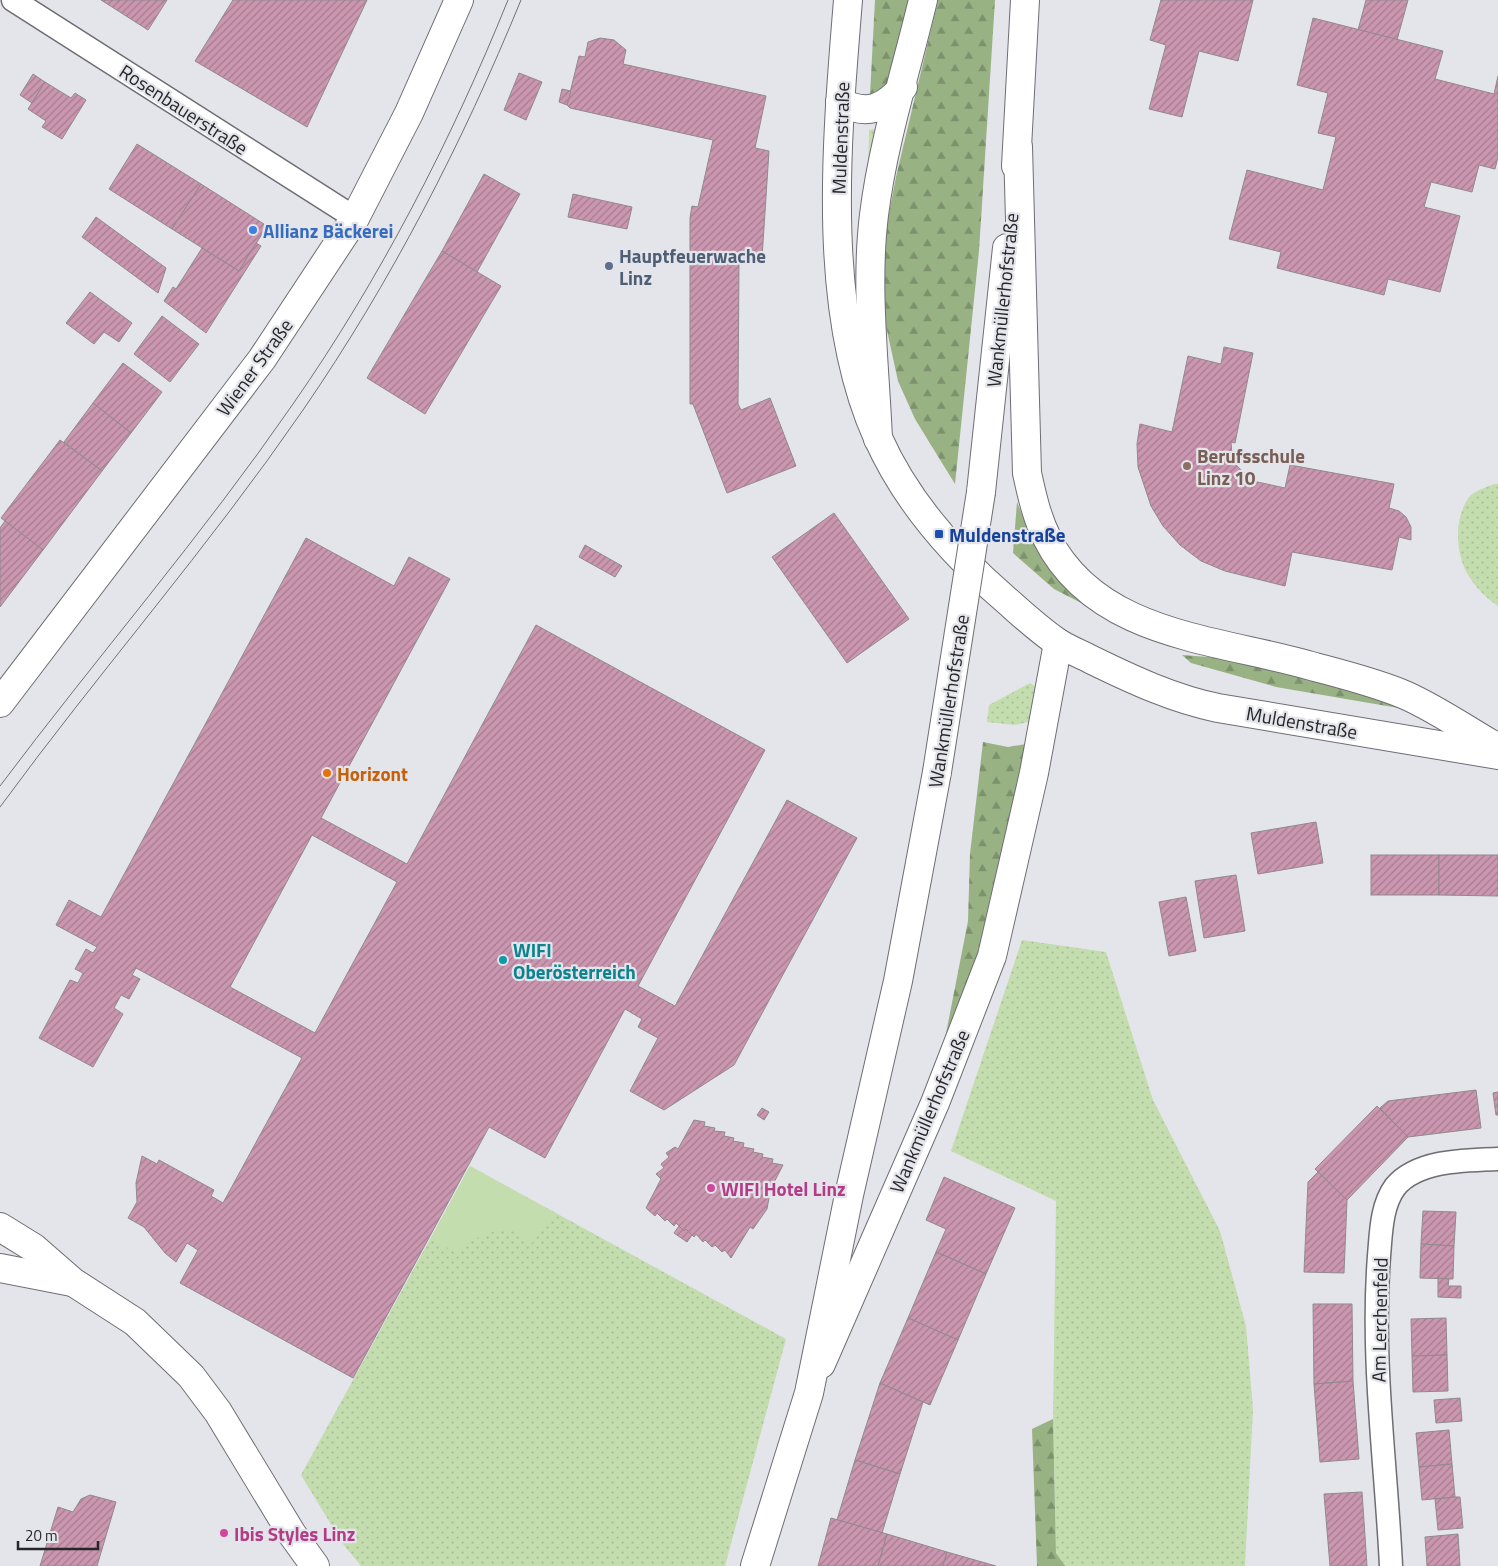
<svg xmlns="http://www.w3.org/2000/svg" width="1498" height="1566" viewBox="0 0 1498 1566" font-family="'Titillium Web',sans-serif">
<style>
.grass{fill:url(#grass-dots)}
.forest{fill:url(#forest-firs)}
.park{fill:#c4ddaf}
.building{fill:url(#building-hatch);stroke:#91898d;fill-rule:evenodd}
.lines{fill:none;stroke-linecap:round;stroke-linejoin:round}
.street-casing{stroke:#6e6d74;stroke-width:25}
.secondary-casing{stroke:#6e6d74;stroke-width:30}
.primary-casing{stroke:#6e6d74;stroke-width:30}
.street{stroke:#fff;stroke-width:22}
.secondary{stroke:#fff;stroke-width:28}
.primary{stroke:#fff;stroke-width:28}
.tram{stroke:#717175;stroke-width:1}
.primary-bridge-casing{stroke:#6e6d74;stroke-width:30;stroke-linecap:butt}
.primary-bridge{stroke:#fff;stroke-width:28}
.shop-dot{fill:#3f7fe0;stroke:#e4e4eb;stroke-width:2}
.service-dot{fill:#5c6f8a;stroke:#e4e4eb;stroke-width:2}
.education-dot{fill:#8d6e63;stroke:#e4e4eb;stroke-width:2}
.transit-dot{fill:#1a4fb4;stroke:#e4e4eb;stroke-width:2}
.food-dot{fill:#e8710a;stroke:#e4e4eb;stroke-width:2}
.culture-dot{fill:#0f9aa8;stroke:#e4e4eb;stroke-width:2}
.hotel-dot{fill:#d1479c;stroke:#e4e4eb;stroke-width:2}
.labels{text-anchor:middle;dominant-baseline:central;stroke-width:4.5;stroke-linejoin:round;paint-order:stroke}
.street-label{font-size:19px;fill:#272629;stroke:#e4e4eb}
.shop-label{font-size:19px;font-weight:bold;fill:#366cbe;stroke:#e4e4eb;text-anchor:start}
.service-label{font-size:19px;font-weight:bold;fill:#4e5e75;stroke:#e4e4eb;text-anchor:start}
.education-label{font-size:19px;font-weight:bold;fill:#785e54;stroke:#e4e4eb;text-anchor:start}
.transit-label{font-size:19px;font-weight:bold;fill:#164399;stroke:#e4e4eb;text-anchor:start}
.food-label{font-size:19px;font-weight:bold;fill:#c56008;stroke:#e4e4eb;text-anchor:start}
.culture-label{font-size:19px;font-weight:bold;fill:#0d838f;stroke:#e4e4eb;text-anchor:start}
.hotel-label{font-size:19px;font-weight:bold;fill:#b23c85;stroke:#e4e4eb;text-anchor:start}
</style>
<defs>
<pattern id="grass-dots" width="8" height="8" patternUnits="userSpaceOnUse" patternTransform="scale(1.25)"><rect width="8" height="8" fill="#c4ddaf"/><path d="M2 2h.1M6 6h.1" fill="none" stroke="#a8be97" stroke-width="1.8" stroke-linecap="round"/></pattern>
<pattern id="forest-firs" width="22" height="20" patternUnits="userSpaceOnUse" patternTransform="scale(1.25)"><rect width="22" height="20" fill="#98b284"/><path d="M5 1l3.5 6h-7zM16 11l3.5 6h-7z" fill="#7c916c"/></pattern>
<pattern id="building-hatch" width="6" height="6" patternUnits="userSpaceOnUse" patternTransform="scale(1.25)"><rect width="6" height="6" fill="#cb97b0"/><path d="M-1 1l2-2M0 6l6-6M5 7l2-2" fill="none" stroke="#a57b8f"/></pattern>
</defs>
<rect width="100%" height="100%" fill="#e4e4eb"/>
<g class="grass">
<path d="M880,128L868,179L869,130Z"/>
<path d="M1494,484H1498V606C1486,598 1474,586 1467,573C1455,551 1454,516 1470,496C1475,491 1487,487 1494,484Z"/>
<path d="M1030,683L1038,688L1032,721L1015,725L987,722L989,705Z"/>
<path d="M1022,940L1106,952L1153,1100L1220,1231L1246,1326L1253,1409L1245,1566H1064L1056,1553L1053,1419L1056,1201L951,1151Z"/>
<path d="M470,1166L786,1339L725,1566H361L343,1544L301,1475Z"/>
</g>
<g class="forest">
<path d="M875,0H909L888,84L870,95Z"/>
<path d="M938,0H995L979,251L955,484L915,419L898,381L884,317L882,249L896,177Z"/>
<path d="M1017,502L1029,532L1050,569L1087,606L1054,589L1013,553Z"/>
<path d="M1182,655L1248,660L1326,680L1416,711L1276,687L1191,663Z"/>
<path d="M983,742L1008,747L1026,744L1019,793L989,920L941,1059L968,921L970,854Z"/>
<path d="M1053,1419L1056,1553L1065,1566H1037L1032,1429Z"/>
</g>
<path class="park" d="M470,1166L556,1214L532,1243C525,1238 517,1231 507,1230C490,1229 468,1241 456,1253L431,1238Z"/>
<g class="building">
<path d="M101,0H167L148,30Z"/>
<path d="M233,0H367L307,127L195,61Z"/>
<path d="M1161,0H1253L1238,61L1199,51L1182,117L1149,109L1166,45L1150,40Z"/>
<path d="M1366,0H1408L1397,40L1358,30Z"/>
<path d="M1313,18L1443,51L1435,79L1494,94L1498,76V157L1495,169L1479,165L1472,192L1431,182L1424,207L1460,216L1440,292L1388,279L1384,295L1277,268L1281,252L1229,239L1247,170L1323,190L1336,137L1318,133L1328,93L1297,85Z"/>
<path d="M600,38L614,40L626,50L623,64L766,96L755,148L769,151L762,258H739L738,404L741,410L770,398L796,466L727,493L693,404H690V218L692,206L698,207L713,140L570,108L567,105L579,56L585,57L588,42Z"/>
<path d="M519,73L542,82L526,120L504,110Z"/>
<path d="M33,74L45,82L32,103L20,95Z"/>
<path d="M45,82L71,98L75,93L86,100L62,139L42,127L46,121L28,109Z"/>
<path d="M562,89L571,91L567,105L559,102Z"/>
<path d="M137,144L201,184L172,229L109,189Z"/>
<path d="M484,174L520,194L477,272L442,251Z"/>
<path d="M201,184L267,226L239,271L172,229Z"/>
<path d="M573,194L632,207L627,229L568,217Z"/>
<path d="M96,217L166,268L158,293L82,237Z"/>
<path d="M256,243L261,246L206,333L164,301L173,287L176,289L202,248L239,271Z"/>
<path d="M442,251L501,286L425,414L367,378Z"/>
<path d="M90,292L132,323L119,342L104,332L94,344L66,323Z"/>
<path d="M162,316L199,344L170,382L134,354Z"/>
<path d="M1224,347L1253,353L1235,443L1231,442L1232,455L1237,466L1253,481L1285,488L1290,465L1394,484L1389,508L1399,511L1406,517L1411,527V540L1399,537L1392,570L1292,552L1285,586L1225,571L1201,561L1180,545L1163,526L1151,506L1138,467L1137,444L1140,424L1172,432L1188,356L1221,364Z"/>
<path d="M123,363L162,392L131,433L93,403Z"/>
<path d="M93,403L131,433L102,471L64,442Z"/>
<path d="M60,440L102,471L43,550L1,518Z"/>
<path d="M834,513L909,619L847,663L772,557Z"/>
<path d="M5,521L43,550L0,607V528Z"/>
<path d="M306,538L394,586L409,557L450,579L321,818L407,864L536,625L765,750L638,986L675,1006L787,800L857,838L734,1065L664,1110L630,1091L658,1038L638,1027L642,1019L625,1009L545,1158L489,1127L353,1378L180,1283L198,1250L187,1243L176,1262L165,1253L144,1227L128,1218L137,1202L136,1183L142,1156L157,1164L159,1160L214,1190L211,1196L223,1203L302,1058L136,968L132,975L140,979L129,999L121,995L114,1008L123,1014L93,1067L39,1038L70,980L78,983L83,973L75,969L86,949L93,953L97,947L56,925L69,900L101,917ZM312,835L397,882L315,1033L230,987Z"/>
<path d="M585,545L622,566L615,577L579,557Z"/>
<path d="M1316,822L1323,863L1258,874L1251,833Z"/>
<rect x="1371" y="855" width="68" height="40"/>
<path d="M1439,855H1498V896L1439,895Z"/>
<path d="M1236,875L1245,931L1204,938L1195,881Z"/>
<path d="M1186,897L1196,951L1169,956L1159,902Z"/>
<path d="M1476,1090L1481,1128L1408,1137L1380,1108L1388,1101Z"/>
<path d="M1498,1092V1115H1496L1493,1093Z"/>
<path d="M1377,1106L1408,1137L1347,1200L1315,1169Z"/>
<path d="M762,1108L769,1112L764,1120L757,1115Z"/>
<path d="M694,1120L705,1122L704,1126L715,1128L714,1131L725,1132L724,1136L734,1138L733,1141L744,1143L743,1147L754,1149L753,1152L763,1154L762,1157L773,1159L772,1163L783,1165L767,1196L769,1198L767,1209L753,1229L750,1227L731,1258L725,1250L722,1252L715,1245L712,1247L705,1240L703,1242L696,1234L694,1237L686,1229L684,1231L676,1223L674,1226L667,1219L665,1221L657,1213L655,1216L646,1208L661,1179L656,1174L664,1168L661,1164L669,1157L666,1153L675,1147L678,1149Z"/>
<path d="M1318,1172L1347,1200L1344,1273L1304,1272L1308,1182Z"/>
<path d="M944,1177L1015,1208L986,1274L936,1252L946,1229L926,1220Z"/>
<path d="M1423,1211L1456,1212L1454,1246L1421,1244Z"/>
<path d="M679,1226L684,1231L686,1229L692,1235L687,1242L674,1233Z"/>
<path d="M1421,1244L1454,1246L1453,1279L1420,1278Z"/>
<path d="M936,1252L986,1274L958,1340L908,1318Z"/>
<path d="M1438,1278L1449,1279L1448,1286H1461V1298L1438,1297Z"/>
<path d="M1313,1304H1352L1353,1381L1314,1384Z"/>
<path d="M908,1318L958,1340L930,1405L880,1383Z"/>
<path d="M1446,1318L1447,1355L1412,1356L1411,1319Z"/>
<path d="M1447,1355L1448,1391L1413,1392L1412,1356Z"/>
<path d="M1353,1381L1359,1459L1320,1462L1314,1384Z"/>
<path d="M880,1383L923,1402L900,1474L855,1460Z"/>
<path d="M1460,1398L1462,1421L1436,1423L1434,1400Z"/>
<path d="M1449,1430L1452,1464L1419,1467L1416,1433Z"/>
<path d="M855,1460L900,1474L882,1533L837,1520Z"/>
<path d="M1452,1464L1455,1497L1422,1500L1419,1467Z"/>
<path d="M1362,1492L1367,1566H1330L1324,1494Z"/>
<path d="M90,1495L116,1502L97,1566H40L58,1507L73,1512L81,1499Z"/>
<path d="M1455,1497H1460L1463,1528L1438,1530L1435,1499Z"/>
<path d="M831,1518L887,1534L878,1566H818Z"/>
<path d="M887,1534L947,1552L943,1566H878Z"/>
<path d="M1458,1534L1460,1566H1427L1425,1537Z"/>
<path d="M947,1552L996,1566H943Z"/>
</g>
<g class="lines">
<g class="street-casing">
<g id="street">
<path d="M13,0L355,218"/>
<path d="M1391,1566C1386,1462 1371,1360 1379,1256C1381,1234 1381,1206 1395,1187C1417,1160 1466,1160 1498,1159"/>
</g>
</g>
<g class="secondary-casing">
<g id="secondary">
<path d="M848,0C837,137 820,310 878,438C906,501 954,555 1005,599C1022,614 1038,629 1057,642C1067,649 1081,654 1092,660C1133,680 1174,699 1218,708L1498,755"/>
<path d="M0,1227L34,1248L73,1282L135,1322L191,1376L218,1412L292,1534L315,1566"/>
<path d="M0,1268L72,1282"/>
<path d="M821,1364L935,1103L992,956L1034,773L1058,643"/>
</g>
</g>
<g class="primary-casing">
<g id="primary">
<path d="M840,102C867,116 884,109 903,87"/>
<path d="M1018,147L1027,473C1032,496 1037,518 1047,538C1097,638 1222,639 1315,667C1345,675 1377,683 1405,695C1437,709 1468,731 1498,748"/>
<path d="M1016,166L1025,0"/>
<path d="M878,439C875,367 865,287 874,215C883,142 906,71 923,0"/>
<path d="M981,492L1007,248"/>
<path d="M0,703L262,359L355,218L409,113L459,0"/>
<path d="M755,1566L809,1393L849,1195L898,981L937,772"/>
</g>
</g>
<use href="#street" class="street"/>
<use href="#secondary" class="secondary"/>
<use href="#primary" class="primary"/>
<g class="tram">
<path d="M0,786C96,658 202,536 293,404C380,279 451,141 508,0"/>
<path d="M0,807C98,673 209,547 303,410C391,282 462,144 521,0"/>
</g>
<g class="primary-bridge-casing">
<path id="primary-bridge" d="M937,772L981,492"/>
</g>
<use href="#primary-bridge" class="primary-bridge"/>
</g>
<circle class="shop-dot" cx="253" cy="230" r="5"/>
<circle class="service-dot" cx="609" cy="266" r="5"/>
<circle class="education-dot" cx="1187" cy="466" r="5"/>
<rect class="transit-dot" x="934" y="529" width="10" height="10" rx="2.5"/>
<circle class="food-dot" cx="327" cy="773" r="5"/>
<circle class="culture-dot" cx="503" cy="960" r="5"/>
<g class="hotel-dot">
<circle cx="711" cy="1188" r="5"/>
<circle cx="224" cy="1533" r="5"/>
</g>
<g class="labels">
<g class="street-label">
<text transform="translate(184 109) rotate(33)">Rosenbauerstraße</text>
<text transform="translate(840 138) rotate(-88)">Muldenstraße</text>
<text transform="translate(1002 300) rotate(-84)">Wankmüllerhofstraße</text>
<text transform="translate(254 367) rotate(-54)">Wiener Straße</text>
<text transform="translate(948 701) rotate(-81)">Wankmüllerhofstraße</text>
<text transform="translate(1302 722) rotate(10)">Muldenstraße</text>
<text transform="translate(929 1111) rotate(-67)">Wankmüllerhofstraße</text>
<text transform="translate(1379 1320) rotate(-89)">Am Lerchenfeld</text>
</g>
<g class="shop-label">
<text x="263" y="230">Allianz Bäckerei</text>
</g>
<g class="service-label">
<text x="619" y="255">Hauptfeuerwache<tspan x="619" dy="22">Linz</tspan></text>
</g>
<g class="education-label">
<text x="1197" y="455">Berufsschule<tspan x="1197" dy="22">Linz 10</tspan></text>
</g>
<g class="transit-label">
<text x="949" y="534">Muldenstraße</text>
</g>
<g class="food-label">
<text x="337" y="773">Horizont</text>
</g>
<g class="culture-label">
<text x="513" y="949">WIFI<tspan x="513" dy="22">Oberösterreich</tspan></text>
</g>
<g class="hotel-label">
<text x="721" y="1188">WIFI Hotel Linz</text>
<text x="234" y="1533">Ibis Styles Linz</text>
</g>
</g>
<path d="M18 1541v8h80v-8" fill="none" stroke="#272629" stroke-width="2.5"/>
<text x="25" y="1541" font-size="15" fill="#272629" stroke="#e4e4eb" stroke-width="4" paint-order="stroke">20 m</text>
</svg>
